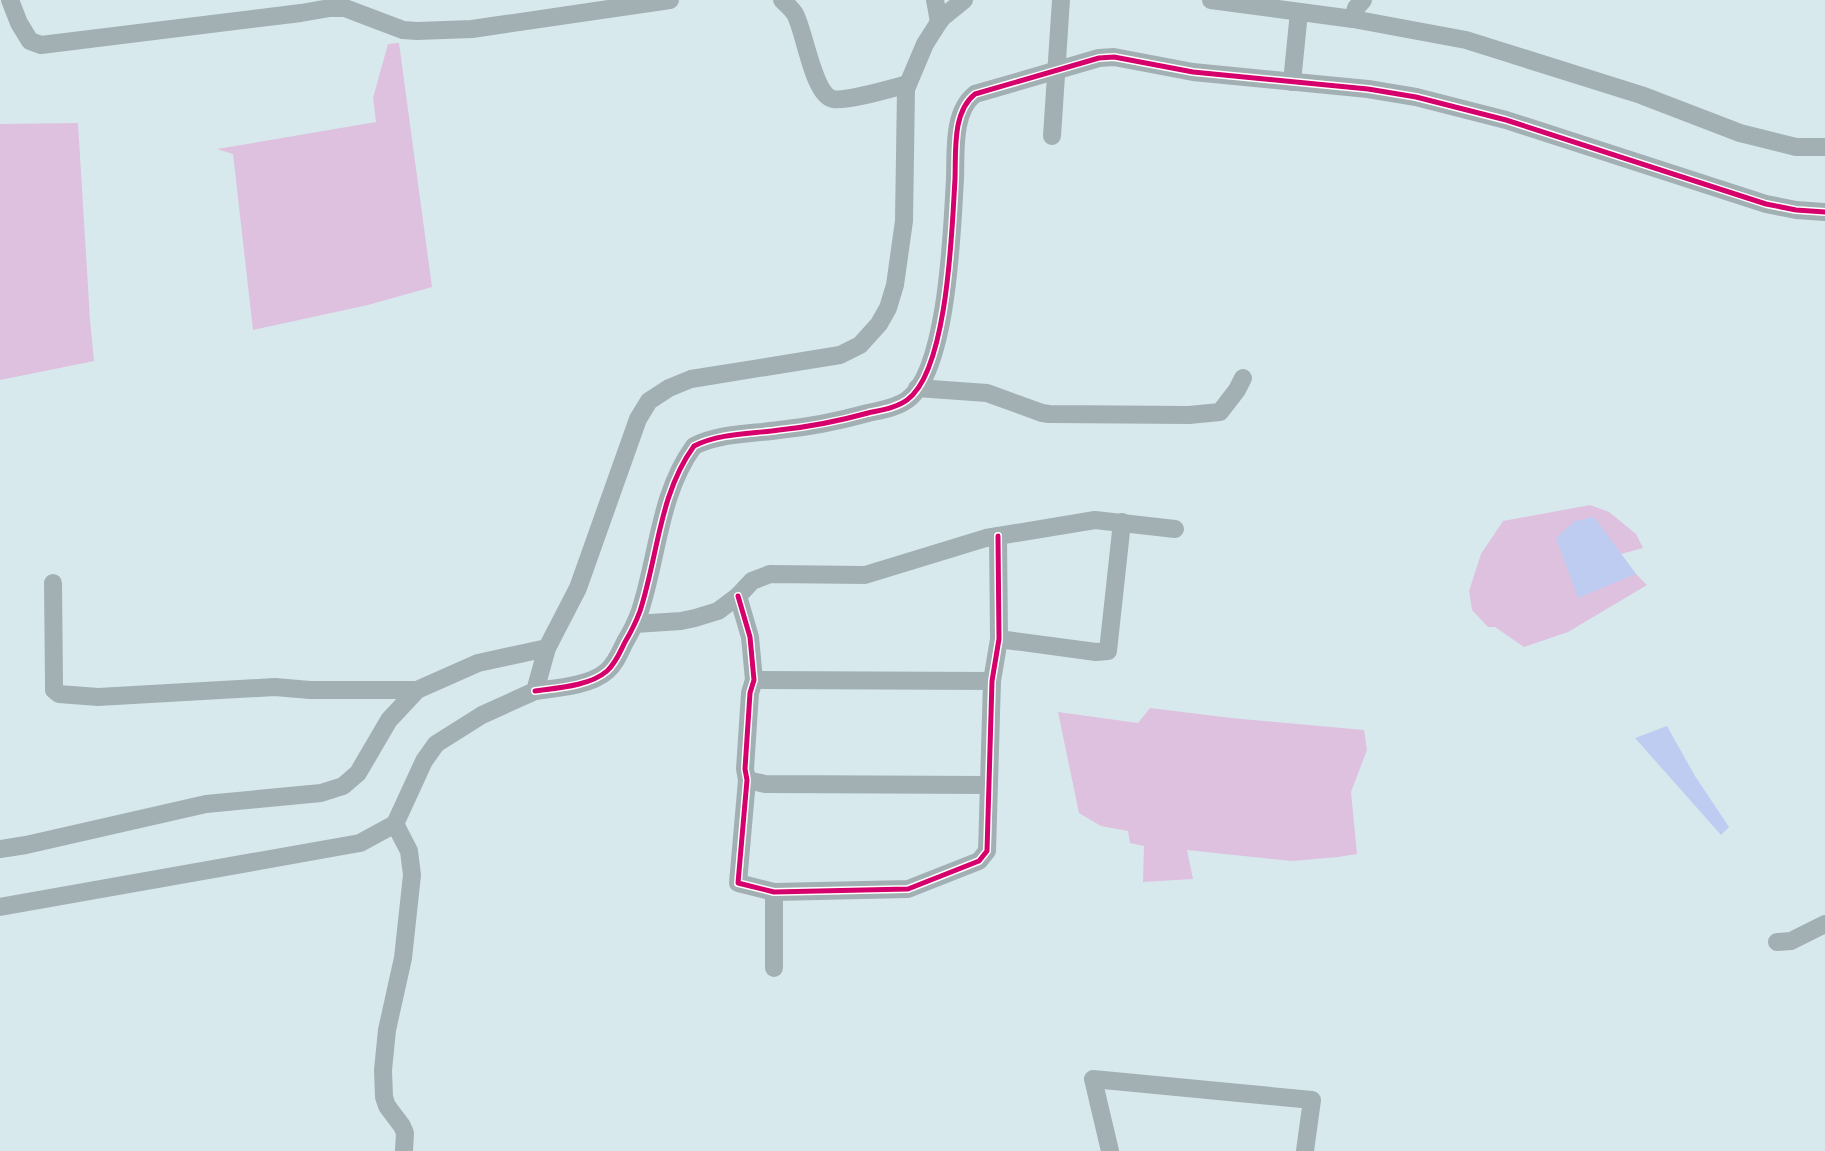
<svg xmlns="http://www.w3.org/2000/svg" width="1825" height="1151" viewBox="0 0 1825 1151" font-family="'Fira Sans Condensed',sans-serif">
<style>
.green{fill:#ddc1de}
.water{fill:#bfccf2}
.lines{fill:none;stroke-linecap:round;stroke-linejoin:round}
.street{stroke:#a2b0b3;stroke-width:18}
.cycleway-casing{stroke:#fff;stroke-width:8}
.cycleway{stroke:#d6006c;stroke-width:5}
</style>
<rect width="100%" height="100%" fill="#d8e9ee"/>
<g class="green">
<path d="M399,43L432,287L368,305L253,330L233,154L217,149L376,122L373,98L388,44Z"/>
<path d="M78,123L90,320L94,361L0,380V124Z"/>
<path d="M1590,505L1609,512L1636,534L1643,548L1621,554L1636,574L1647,585L1568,632L1524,647L1495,627H1488L1472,610L1469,591L1481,554L1503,521Z"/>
<path d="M1150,708L1231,718L1364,730L1367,750L1351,792L1357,854L1338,857L1292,861L1187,850L1193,879L1143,882L1144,846L1130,843L1128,831L1101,826L1079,813L1058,712L1138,723Z"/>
</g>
<g class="water">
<path d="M1594,517L1636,574L1578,598L1556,538L1575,521Z"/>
<path d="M1667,726L1695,776L1729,827L1721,835L1635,738Z"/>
</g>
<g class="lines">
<g class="street">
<path d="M10,0L19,23L30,41L41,45L301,13L330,8H345L403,30L417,31L472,29L670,0"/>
<path d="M782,0C786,4 792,9 795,14C805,32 813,95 833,99C846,102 893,88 908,84"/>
<path d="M935,0L939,22"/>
<path d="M1211,0L1353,19L1466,40L1641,95L1740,133L1796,147H1825"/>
<path d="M1353,19L1356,8L1363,0"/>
<path d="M1292,82L1299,12"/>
<path d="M1052,136L1061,0"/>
<path d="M917,388L987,393L1042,413L1049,414L1189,415L1220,412L1237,390L1243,378"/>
<path d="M53,583L54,683V690L59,694L98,697L275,687L310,690H417"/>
<path d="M738,596L750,637L754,680L750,693L745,769L747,780L738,883L774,892L908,889L979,861L987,851L992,681L999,639L998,536"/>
<path d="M635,624L681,621L695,618L718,611L738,596L752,581L770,574L865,575L986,538L1095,520L1175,529"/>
<path d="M999,639L1096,652L1108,651L1122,522"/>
<path d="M754,680L992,681"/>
<path d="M535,691C557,688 590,686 607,671C616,663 620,652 625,642C631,632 636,622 640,611C658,556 659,494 694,446C720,433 751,434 779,430C809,427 839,421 868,413C881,410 896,408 907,400C948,371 952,228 955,179C956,152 952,112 975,94L1099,58L1114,57L1193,72L1368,89L1416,97L1506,120L1766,204L1796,210L1825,212"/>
<path d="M747,780L765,784L988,785"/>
<path d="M395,824L409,851L412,875L403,958L387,1030L383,1070L384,1097L387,1106L402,1126L405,1133L404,1151"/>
<path d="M0,849L26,845L206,804L321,793L343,786L358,773L389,720L417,690L478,663L547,648"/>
<path d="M774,892V968"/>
<path d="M0,907L360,843L395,824L424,761L436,744L482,715L535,691L547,648L578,588L638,419L649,401L669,388L691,379L840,355L860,345L879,324L888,308L895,285L904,221L906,89L925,44L939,22L943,17L964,0"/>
<path d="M1777,942L1791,941L1825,924"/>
<path d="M1110,1151L1093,1079L1312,1100L1305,1151"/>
</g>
<g class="cycleway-casing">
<g id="cycleway">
<path d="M738,596L750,637L754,680L750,693L745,769L747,780L738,883L774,892L908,889L979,861L987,851L992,681L999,639L998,536"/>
<path d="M535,691C557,688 590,686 607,671C616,663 620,652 625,642C631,632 636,622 640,611C658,556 659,494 694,446C720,433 751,434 779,430C809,427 839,421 868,413C881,410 896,408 907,400C948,371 952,228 955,179C956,152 952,112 975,94L1099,58L1114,57L1193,72L1368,89L1416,97L1506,120L1766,204L1796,210L1825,212"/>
</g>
</g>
<use href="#cycleway" class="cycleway"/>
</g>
</svg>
